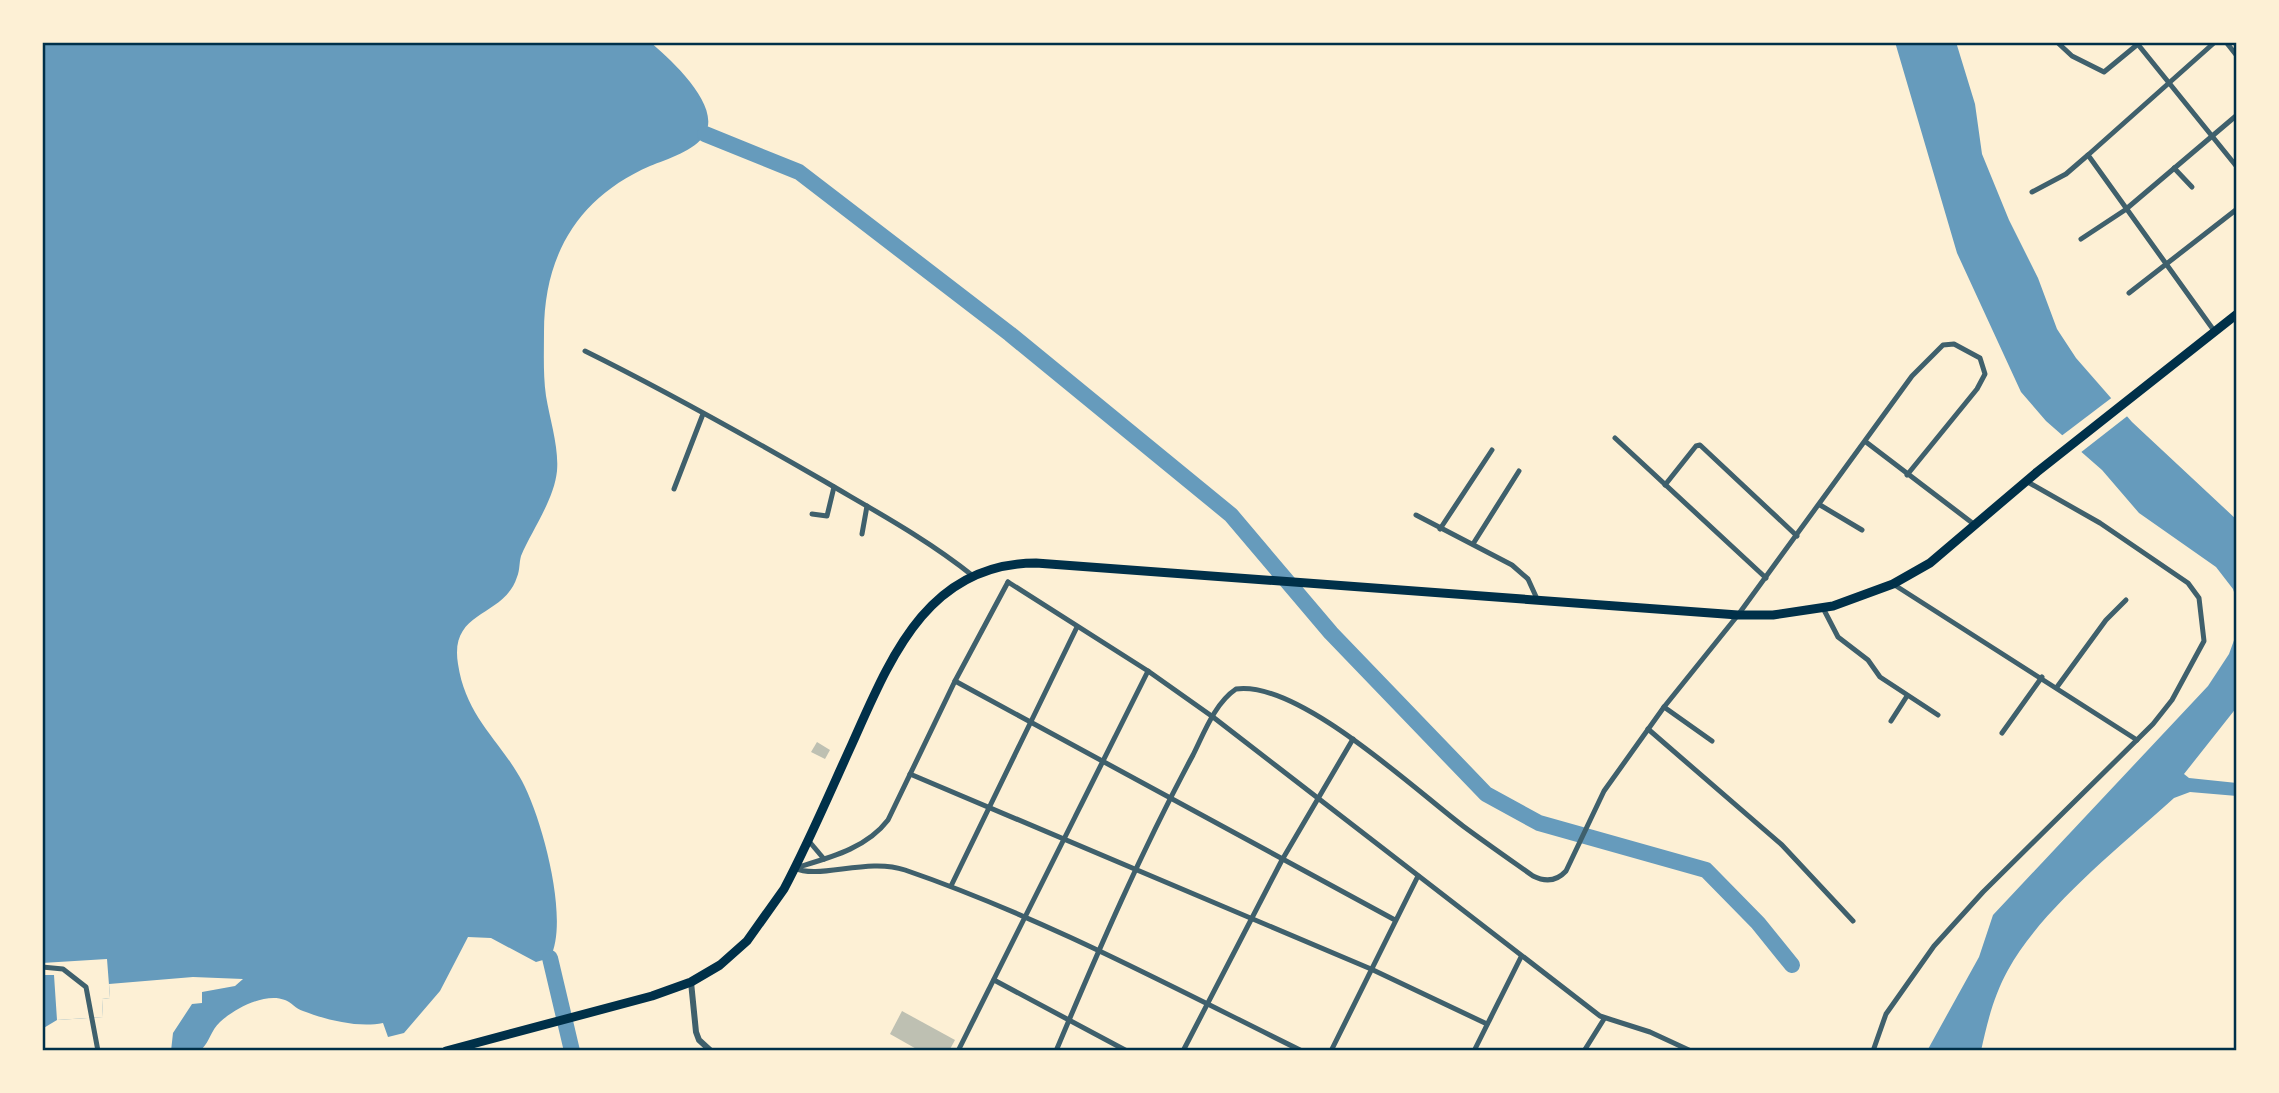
<svg xmlns="http://www.w3.org/2000/svg" width="2279" height="1093" viewBox="0 0 2279 1093" font-family="Poppins,sans-serif">
<style>
.water{fill:#669bbc}
.pier{fill:#fdf0d5}
.lines{fill:none;stroke-linecap:round;stroke-linejoin:round}
.river{stroke:#669bbc;stroke-width:16}
.building{fill:#bec0b2}
.minor{stroke:#3f606c;stroke-width:5}
.tertiary{stroke:#3f606c;stroke-width:6}
.trunk{stroke:#003049;stroke-width:9}
.neatline{fill:none;stroke:#003049;stroke-width:2.5}
</style>
<rect width="100%" height="100%" fill="#fdf0d5"/>
<g class="water">
<path d="M42,42H650C669,58 722,105 705,134C695,151 667,159 650,166C579,197 544,254 544,332C544,353 543,375 546,396C550,420 559,447 557,471C554,500 532,530 521,556C519,563 520,570 517,577C504,618 449,609 458,664C466,717 499,739 522,781C542,818 570,921 550,958L536,962L491,938L468,937L440,991L404,1033L388,1037L383,1023C358,1028 327,1020 303,1011C296,1009 291,1002 285,1000C265,992 234,1009 220,1022C211,1030 210,1041 202,1049L171,1051L173,1033L192,1004L202,1003V992L235,986L243,979L193,977L109,984L110,998L102,999L103,1017L57,1020L42,1029Z"/>
<path d="M1895,42H1956L1975,104L1982,154L2009,220L2038,278L2057,329L2076,358L2132,422L2237,520V601L2233,589L2216,567L2139,513L2102,470L2046,421L2021,392L1957,253Z"/>
<path d="M2237,632V707L2184,774L2189,778L2237,783V796L2190,792L2174,798C2122,845 2041,909 2008,970C1994,995 1987,1023 1981,1051H1927L1979,957L1993,915L2208,686L2229,654Z"/>
</g>
<g class="pier">
<path d="M2114,396L2130,414L2080,453L2060,437Z"/>
<path d="M107,959L110,998L102,999L103,1017L57,1020L54,975H42V963Z"/>
</g>
<g class="lines">
<g class="river">
<path d="M705,134L799,172L1010,334L1231,515L1331,633L1486,794L1539,823L1706,870L1758,923L1792,965"/>
<path d="M550,958L572,1051"/>
</g>
</g>
<g class="building">
<path d="M817,742L830,750L825,759L811,752Z"/>
<path d="M902,1011L955,1040L949,1051H920L890,1034Z"/>
</g>
<g class="lines">
<g class="minor">
<path d="M2057,42L2072,56L2104,72L2138,44"/>
<path d="M2136,42L2237,167"/>
<path d="M2215,42L2088,155L2215,332"/>
<path d="M2226,42L2237,56"/>
<path d="M2174,168L2192,187"/>
<path d="M2032,192L2066,174L2088,155"/>
<path d="M2081,239L2125,210L2237,115"/>
<path d="M2129,293L2237,209"/>
<path d="M585,351C666,391 746,436 824,481C875,511 927,539 973,576"/>
<path d="M1615,438L1766,578"/>
<path d="M1866,442L1975,525"/>
<path d="M1665,485L1696,446L1700,445L1797,536"/>
<path d="M674,489L703,414"/>
<path d="M1820,505L1862,530"/>
<path d="M812,514L827,516L834,487"/>
<path d="M1416,515L1512,565L1528,579L1538,601"/>
<path d="M1440,529L1492,450"/>
<path d="M862,534L867,506"/>
<path d="M1473,544L1519,471"/>
<path d="M1008,582L1148,671L1213,717L1600,1016L1650,1032L1691,1051"/>
<path d="M1893,584L2137,740"/>
<path d="M1823,608L1838,637L1868,660L1880,677L1938,715"/>
<path d="M955,681L1395,920"/>
<path d="M2057,687L2106,620L2126,600"/>
<path d="M1664,707L1712,741"/>
<path d="M1891,721L1907,696"/>
<path d="M1648,729L1782,845L1853,921"/>
<path d="M2002,733L2042,677"/>
<path d="M910,774L1371,969L1487,1024"/>
<path d="M808,840L824,859"/>
<path d="M795,868C818,880 868,857 905,870C1042,917 1172,987 1302,1051"/>
<path d="M795,868C828,858 866,849 888,820L955,681L1008,582"/>
<path d="M951,886L1077,627"/>
<path d="M42,967L63,969L86,987L98,1051"/>
<path d="M994,980L1127,1051"/>
<path d="M958,1051L1148,671"/>
<path d="M1056,1051C1098,951 1142,850 1193,755C1204,733 1215,703 1236,689C1298,680 1414,789 1463,826C1486,843 1509,859 1533,876C1545,882 1556,882 1566,871L1604,791L1664,707L1738,615L1912,376L1943,345L1954,344L1980,358L1985,374L1977,389L1907,475"/>
<path d="M1183,1051L1282,860L1353,739"/>
<path d="M1331,1051L1418,876"/>
<path d="M1474,1051L1521,957"/>
<path d="M1584,1051L1604,1019"/>
<path d="M1873,1051L1886,1014L1934,946L1983,892L2153,724L2172,700L2204,641L2199,598L2188,583L2100,523L2026,481"/>
</g>
<path class="tertiary" d="M691,982L696,1032L699,1040L711,1051"/>
<path class="trunk" d="M446,1051L652,996L691,982L720,965L747,941L784,889C809,842 830,792 852,744C890,659 927,563 1036,563L1738,615H1773L1833,606L1893,584L1930,563L2037,472L2237,314"/>
</g>
<rect width="2279" height="1093" fill="none" stroke="#fdf0d5" stroke-width="88"/>
<rect x="44" y="44" width="2191" height="1005" class="neatline"/>
</svg>
